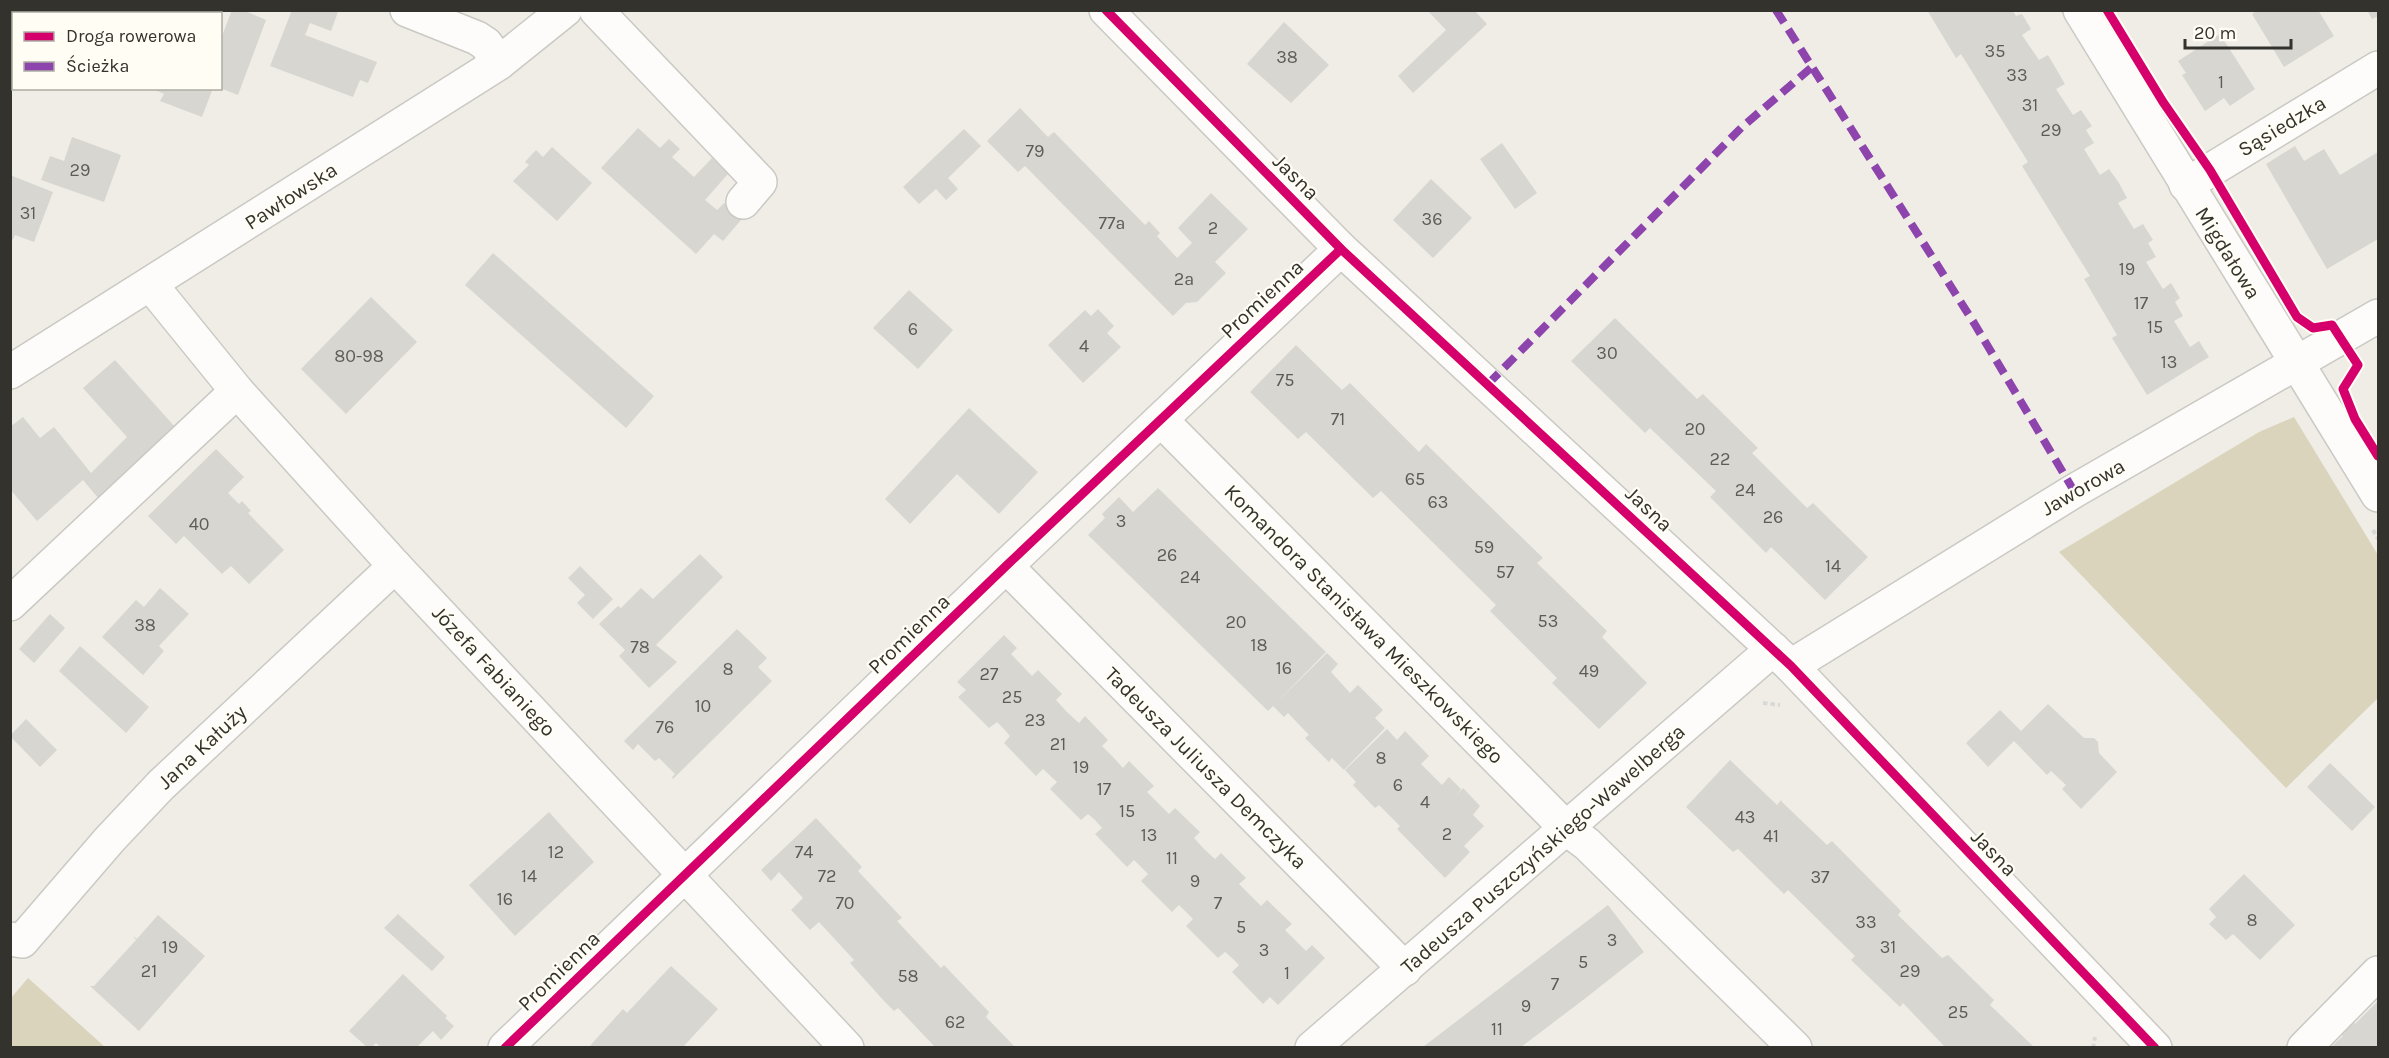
<svg xmlns="http://www.w3.org/2000/svg" width="2389" height="1058" viewBox="0 0 2389 1058" font-family="Karla,sans-serif">
<style>
.green{fill:#dad4bd}
.building{fill:#d7d6d0}
.lines{fill:none;stroke-linecap:round;stroke-linejoin:round}
.minor-casing{stroke:#cac9c3;stroke-width:36}
.path{stroke:#d8d8d6;stroke-width:4;stroke-dasharray:4.5 3;stroke-linecap:butt}
.minor{stroke:#fdfcfb;stroke-width:33}
.quiet{stroke:#8e44ad;stroke-width:8;stroke-dasharray:15 8;stroke-linecap:butt}
.cycleway-casing{stroke:#fffdf4;stroke-width:13}
.cycleway{stroke:#d6006c;stroke-width:9}
.labels{text-anchor:middle;dominant-baseline:central;stroke-width:4.5;stroke-linejoin:round;paint-order:stroke}
.number-label{font-size:18px;fill:#5d5c56}
.street-label{font-size:21px;fill:#33322c;stroke:#fffdf4}
</style>
<rect width="100%" height="100%" fill="#efede6"/>
<g class="green">
<path d="M2294,417L2378,555V698L2286,788L2059,552L2259,432Z"/>
<path d="M28,978L105,1047H11V998Z"/>
</g>
<g class="building">
<path d="M232,10H243L266,20L238,95L220,88V41Z"/>
<path d="M292,10L338,12L331,31L310,23L305,35L377,62L368,83L360,80L353,97L270,66Z"/>
<path d="M1427,10H1474L1487,24L1413,93L1398,76L1446,30Z"/>
<path d="M1927,10H2012L2016,16L2022,14L2031,29L2022,35L2039,60L2048,55L2065,84L2056,89L2073,115L2081,110L2092,126L2086,130L2094,143L2084,149L2100,175L2109,169L2119,183L2127,198L2118,203L2134,229L2143,224L2153,240L2148,243L2156,257L2146,262L2163,289L2171,283L2180,298L2175,302L2183,316L2174,321L2190,347L2199,341L2209,357L2147,395L2112,338L2117,335L2084,279L2090,276L2022,166L2028,162L1961,54L1956,58Z"/>
<path d="M2257,10H2318L2334,36L2284,67L2252,14Z"/>
<path d="M2367,10H2378V16L2372,19Z"/>
<path d="M1284,22L1329,65L1291,103L1247,64Z"/>
<path d="M2220,34L2255,89L2230,106L2224,98L2205,111L2182,75L2186,73L2178,61Z"/>
<path d="M151,88H213L202,117L160,101L164,94Z"/>
<path d="M1020,108L1048,137L1054,132L1145,225L1149,221L1160,233L1157,236L1177,258L1192,243L1178,228L1211,193L1248,229L1215,262L1226,273L1197,302L1186,303L1173,316L1025,166L1018,172L987,141Z"/>
<path d="M638,128L660,148L669,139L680,149L672,157L694,177L712,158L728,174L705,200L717,210L724,203L741,220L723,241L714,234L696,254L601,168Z"/>
<path d="M964,129L981,146L948,178L958,189L946,200L936,189L919,204L903,187Z"/>
<path d="M72,137L121,155L104,202L41,180L50,156L64,161Z"/>
<path d="M1502,143L1537,193L1515,209L1480,159Z"/>
<path d="M2295,146L2304,161L2324,149L2340,175L2378,152V239L2327,269L2266,164Z"/>
<path d="M552,147L592,183L557,221L513,181L529,165L525,162L536,150L543,157Z"/>
<path d="M10,175L53,192L34,242L15,235L10,245Z"/>
<path d="M1431,179L1472,218L1433,258L1393,220Z"/>
<path d="M493,253L654,396L626,428L465,285Z"/>
<path d="M909,290L953,330L918,369L873,328Z"/>
<path d="M371,297L417,342L346,414L301,369Z"/>
<path d="M1098,309L1114,326L1107,333L1121,347L1083,383L1048,345L1085,310L1091,316Z"/>
<path d="M1615,318L1697,399L1703,394L1758,448L1752,453L1807,508L1813,503L1868,557L1825,600L1771,547L1766,553L1710,497L1716,491L1650,428L1645,433L1571,361Z"/>
<path d="M1296,345L1342,390L1350,383L1419,452L1426,444L1543,558L1537,563L1607,631L1602,637L1647,683L1599,729L1552,683L1557,678L1490,611L1496,605L1381,491L1373,498L1306,432L1298,439L1250,392Z"/>
<path d="M115,360L175,427L99,499L83,480L37,521L10,489V427L23,417L40,438L54,427L91,473L127,437L83,388Z"/>
<path d="M969,408L1038,472L999,514L957,474L910,524L885,499Z"/>
<path d="M216,449L244,477L228,493L239,504L242,501L251,511L248,513L284,550L249,584L231,566L222,574L184,536L176,544L148,516Z"/>
<path d="M1158,488L1326,652L1277,702L1327,653L1338,664L1331,672L1350,693L1358,685L1383,710L1375,718L1385,728L1344,770L1332,758L1329,762L1305,738L1309,735L1288,713L1284,717L1273,706L1268,711L1088,535L1105,518L1102,514L1119,497L1133,512Z"/>
<path d="M700,554L723,577L656,645L677,662L649,688L619,656L625,650L599,624L618,606L621,608L641,588L653,599Z"/>
<path d="M580,566L613,599L593,619L577,603L585,595L568,578Z"/>
<path d="M160,588L189,614L159,646L164,651L143,675L102,637L136,600L144,607Z"/>
<path d="M50,614L65,628L34,663L19,649Z"/>
<path d="M737,629L767,658L758,667L772,681L673,779L672,777L675,774L659,758L655,761L638,744L633,750L624,741Z"/>
<path d="M1004,635L1017,648L1011,654L1032,676L1038,670L1062,694L1056,700L1067,712L1079,723L1085,716L1108,740L1102,746L1113,757L1123,768L1129,761L1154,786L1147,792L1169,814L1175,808L1200,832L1194,838L1204,849L1215,859L1221,853L1246,878L1239,884L1261,906L1267,900L1292,924L1285,930L1306,951L1312,945L1325,958L1278,1005L1270,997L1263,1004L1232,972L1239,965L1232,958L1225,952L1218,958L1186,926L1193,919L1179,905L1172,912L1141,881L1148,874L1134,860L1127,867L1095,834L1102,828L1095,820L1088,814L1081,820L1050,789L1057,782L1043,769L1036,776L1004,743L1010,736L1003,728L997,722L989,728L958,697L966,690L957,682Z"/>
<path d="M80,646L149,707L126,733L59,671Z"/>
<path d="M2048,704L2084,738H2094L2098,742L2099,753L2117,772L2081,809L2062,789L2066,785L2051,771L2047,775L2014,741L1988,767L1966,743L2000,710L2021,731Z"/>
<path d="M26,719L57,750L40,767L10,736Z"/>
<path d="M1387,729L1397,740L1405,731L1429,756L1421,764L1442,785L1449,777L1461,789L1457,795L1463,788L1480,806L1473,815L1484,826L1464,846L1470,852L1445,878L1397,829L1400,826L1379,805L1375,808L1353,785L1356,782L1345,770Z"/>
<path d="M1730,760L1777,805L1781,800L1782,802L1827,845L1832,841L1901,911L1898,915L1942,958L1948,955L1994,1000L1990,1005L2034,1047H1945L1903,1003L1900,1007L1851,960L1855,956L1788,890L1784,894L1738,849L1733,852L1686,807Z"/>
<path d="M2330,763L2375,807L2352,831L2307,787Z"/>
<path d="M549,812L594,862L515,936L469,885Z"/>
<path d="M816,818L862,867L858,871L902,918L897,921L941,968L944,965L989,1012L986,1017L1015,1047H935L898,1008L894,1011L884,1001L850,963L854,960L819,922L810,930L791,910L803,898L779,872L771,881L761,870Z"/>
<path d="M2244,874L2295,925L2260,960L2233,934L2226,940L2209,924L2216,917L2209,909Z"/>
<path d="M1608,905L1644,952L1587,997L1521,1047H1423Z"/>
<path d="M398,914L445,957L432,971L384,928Z"/>
<path d="M158,915L205,956L139,1031L90,986H94L136,940L133,936L137,939Z"/>
<path d="M671,966L718,1009L683,1047H589L623,1009L627,1013Z"/>
<path d="M403,974L447,1016L445,1018L454,1026L441,1040L433,1031L417,1047H381L376,1043L372,1047H367L349,1031Z"/>
<path d="M2378,1001V1047H2331L2343,1036L2338,1031L2350,1018L2355,1024Z"/>
</g>
<g class="lines">
<g class="minor-casing">
<g id="minor">
<path d="M407,10L477,38L486,44L499,63"/>
<path d="M596,10L760,182L743,202"/>
<path d="M1106,10L1341,249L1791,666L2155,1048"/>
<path d="M2080,10L2378,495"/>
<path d="M2186,185L2378,68"/>
<path d="M151,285L237,391L395,566L847,1048"/>
<path d="M10,372L499,63L565,10"/>
<path d="M1161,420L1567,829L1587,844L1795,1048"/>
<path d="M1006,566L1405,969"/>
<path d="M10,604L237,391"/>
<path d="M1791,666L2074,491L2378,316"/>
<path d="M10,939L22,941L110,839L161,785L395,566"/>
<path d="M505,1048L1006,566L1341,249"/>
<path d="M1312,1048L1773,649"/>
<path d="M2304,1048L2378,973"/>
</g>
</g>
<g class="path">
<path d="M2373,530L2378,539"/>
<path d="M1763,703L1780,705"/>
<path d="M2093,1048L2095,1037"/>
</g>
<use href="#minor" class="minor"/>
<g class="quiet">
<path d="M1776,10L1974,323L2074,491"/>
<path d="M1488,384L1742,127L1812,67"/>
</g>
<g class="cycleway-casing">
<g id="cycleway">
<path d="M1106,10L1341,249L1791,666L2155,1048"/>
<path d="M2107,10L2163,102L2210,170L2297,317L2313,328L2332,325L2358,365L2343,389L2355,419L2378,456"/>
<path d="M505,1048L1006,566L1341,249"/>
</g>
</g>
<use href="#cycleway" class="cycleway"/>
</g>
<g class="labels">
<g class="number-label">
<text x="1995" y="51">35</text>
<text x="1287" y="57">38</text>
<text x="2017" y="75">33</text>
<text x="2221" y="82">1</text>
<text x="2030" y="105">31</text>
<text x="2051" y="130">29</text>
<text x="1035" y="151">79</text>
<text x="80" y="170">29</text>
<text x="28" y="213">31</text>
<text x="1432" y="219">36</text>
<text x="1112" y="223">77a</text>
<text x="1213" y="228">2</text>
<text x="2127" y="269">19</text>
<text x="1184" y="279">2a</text>
<text x="2141" y="303">17</text>
<text x="2155" y="327">15</text>
<text x="913" y="329">6</text>
<text x="1084" y="346">4</text>
<text x="1607" y="353">30</text>
<text x="359" y="356">80-98</text>
<text x="2169" y="362">13</text>
<text x="1285" y="380">75</text>
<text x="1338" y="419">71</text>
<text x="1695" y="429">20</text>
<text x="1720" y="459">22</text>
<text x="1415" y="479">65</text>
<text x="1745" y="490">24</text>
<text x="1438" y="502">63</text>
<text x="1773" y="517">26</text>
<text x="1121" y="521">3</text>
<text x="199" y="524">40</text>
<text x="1484" y="547">59</text>
<text x="1167" y="555">26</text>
<text x="1833" y="566">14</text>
<text x="1505" y="572">57</text>
<text x="1190" y="577">24</text>
<text x="1548" y="621">53</text>
<text x="1236" y="622">20</text>
<text x="145" y="625">38</text>
<text x="1259" y="645">18</text>
<text x="640" y="647">78</text>
<text x="1284" y="668">16</text>
<text x="728" y="669">8</text>
<text x="1589" y="671">49</text>
<text x="989" y="674">27</text>
<text x="1012" y="697">25</text>
<text x="703" y="706">10</text>
<text x="1035" y="720">23</text>
<text x="665" y="727">76</text>
<text x="1058" y="744">21</text>
<text x="1381" y="758">8</text>
<text x="1081" y="767">19</text>
<text x="1398" y="785">6</text>
<text x="1104" y="789">17</text>
<text x="1425" y="802">4</text>
<text x="1127" y="811">15</text>
<text x="1745" y="817">43</text>
<text x="1447" y="834">2</text>
<text x="1149" y="835">13</text>
<text x="1771" y="836">41</text>
<text x="556" y="852">12</text>
<text x="804" y="852">74</text>
<text x="1172" y="858">11</text>
<text x="529" y="876">14</text>
<text x="827" y="876">72</text>
<text x="1820" y="877">37</text>
<text x="1195" y="881">9</text>
<text x="505" y="899">16</text>
<text x="845" y="903">70</text>
<text x="1218" y="903">7</text>
<text x="2252" y="920">8</text>
<text x="1866" y="922">33</text>
<text x="1241" y="927">5</text>
<text x="1612" y="940">3</text>
<text x="170" y="947">19</text>
<text x="1888" y="947">31</text>
<text x="1264" y="950">3</text>
<text x="1583" y="962">5</text>
<text x="149" y="971">21</text>
<text x="1910" y="971">29</text>
<text x="1287" y="973">1</text>
<text x="908" y="976">58</text>
<text x="1555" y="984">7</text>
<text x="1526" y="1006">9</text>
<text x="1958" y="1012">25</text>
<text x="955" y="1022">62</text>
<text x="1497" y="1029">11</text>
</g>
<g class="street-label">
<text transform="translate(2282 126) rotate(-31)">Sąsiedzka</text>
<text transform="translate(1296 177) rotate(45)">Jasna</text>
<text transform="translate(291 196) rotate(-33)">Pawłowska</text>
<text transform="translate(2228 253) rotate(58)">Migdałowa</text>
<text transform="translate(1262 299) rotate(-43)">Promienna</text>
<text transform="translate(2083 487) rotate(-30)">Jaworowa</text>
<text transform="translate(1649 509) rotate(43)">Jasna</text>
<text transform="translate(1364 624) rotate(45)">Komandora Stanisława Mieszkowskiego</text>
<text transform="translate(909 634) rotate(-44)">Promienna</text>
<text transform="translate(494 671) rotate(47)">Józefa Fabianiego</text>
<text transform="translate(202 747) rotate(-43)">Jana Kałuży</text>
<text transform="translate(1206 768) rotate(45)">Tadeusza Juliusza Demczyka</text>
<text transform="translate(1543 849) rotate(-41)">Tadeusza Puszczyńskiego-Wawelberga</text>
<text transform="translate(1994 853) rotate(46)">Jasna</text>
<text transform="translate(559 971) rotate(-44)">Promienna</text>
</g>
</g>
<rect width="2389" height="1058" fill="none" stroke="#33322c" stroke-width="24"/>
<rect x="12" y="12" width="210" height="78" fill="#fffdf4" stroke="#adaca4" stroke-width="1.5"/>
<rect x="24" y="32" width="30" height="9" fill="#d6006c" stroke="#adaca4" stroke-width="1.5"/>
<text x="66" y="42" font-size="18" fill="#33322c">Droga rowerowa</text>
<rect x="24" y="62" width="30" height="9" fill="#8e44ad" stroke="#adaca4" stroke-width="1.5"/>
<text x="66" y="72" font-size="18" fill="#33322c">Ścieżka</text>
<path d="M2185 39v9h106v-9" fill="none" stroke="#33322c" stroke-width="3"/>
<text x="2194" y="39" font-size="18" fill="#33322c" stroke="#fffdf4" stroke-width="4.5" paint-order="stroke">20 m</text>
</svg>
